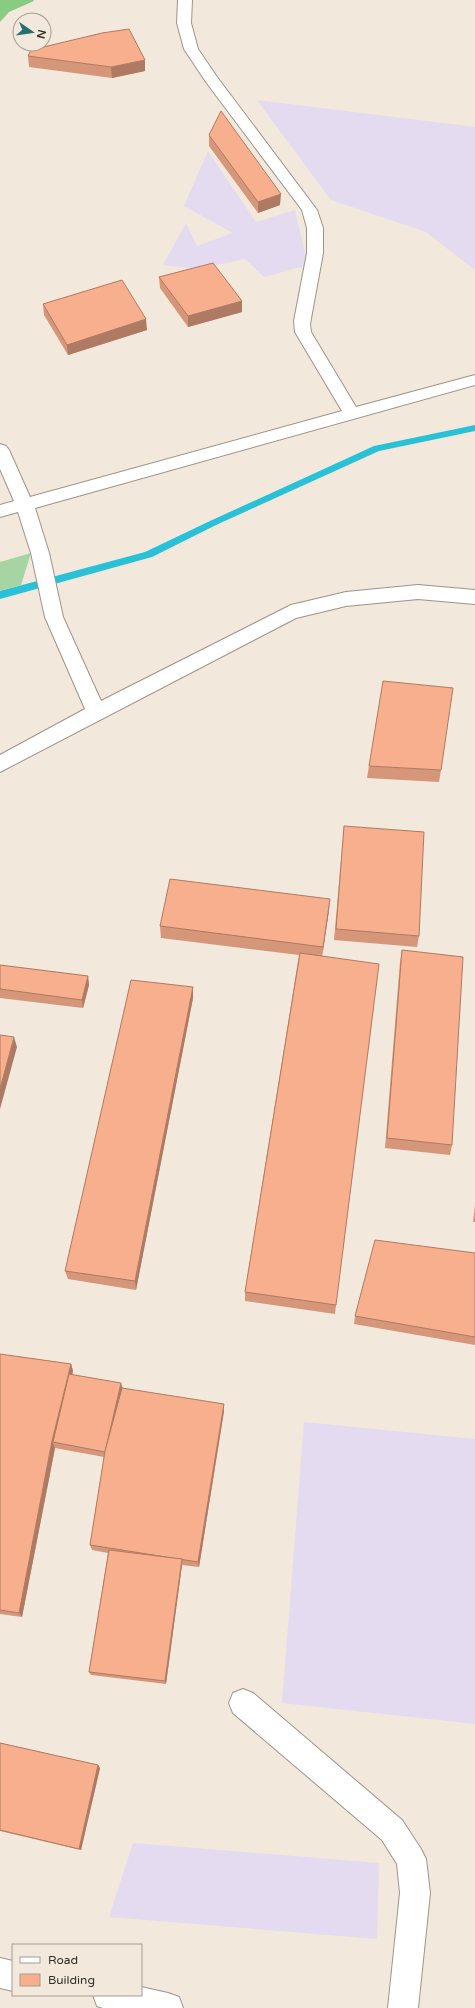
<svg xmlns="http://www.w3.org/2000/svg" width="475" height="2008" viewBox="0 0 475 2008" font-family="'Varela Round',sans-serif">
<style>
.industrial{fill:#e4dbf0}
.green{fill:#a6d4a2}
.forest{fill:#88cc83}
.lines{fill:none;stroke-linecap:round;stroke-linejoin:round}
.stream{fill:#28c1d7;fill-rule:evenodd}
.minor-casing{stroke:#9d9488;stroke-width:2}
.minor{fill:#fff;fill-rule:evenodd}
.wall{fill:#d59679}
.shaded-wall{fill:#ae7a63}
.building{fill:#f8af8d;stroke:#ae7a63}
</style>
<rect width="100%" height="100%" fill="#f2e8db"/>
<g class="industrial">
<path d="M257,100L475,127V270L426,232L331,200Z"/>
<path d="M208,151L256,222L295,210L308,265L264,277L245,259L197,269L163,265L186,223L197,246L233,233L184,206Z"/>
<path d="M304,1422L475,1439V1724L282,1703Z"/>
<path d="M133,1843L379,1863L377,1939L109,1917Z"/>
</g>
<path class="green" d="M31,553L21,585L0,591V562Z"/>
<path class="forest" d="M0,0H33L34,1L9,12L0,22Z"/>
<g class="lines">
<path class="stream" d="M475,425V431L379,451L216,525L152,557L0,599V591L145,552L210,521L374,446Z"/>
<g class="minor-casing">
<g id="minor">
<path d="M178,0H192L191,23L198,49L217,77L317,210L323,228V253L310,324L311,332L356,407L475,375V385L35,508L49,553L63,617L101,701L291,605L346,592L418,585L475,590V604L418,599L346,606L296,618L0,772V755L85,709L45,617L31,553L18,512L0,517V505L14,501L0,469V444L6,446L9,450L30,497L342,411L295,332L294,321L307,253V228L302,210L206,82L184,49L177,23Z"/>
<path d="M243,1689L253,1693L402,1820L421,1849L426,1859L430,1893L418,2008H388L400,1893L397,1864L382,1840L233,1713L229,1703L233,1693Z"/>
<path d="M0,1958L13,1961V1991L0,1988Z"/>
<path d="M141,1987L168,1993L179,1997L183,2008H103L97,2006L93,1995H141Z"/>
</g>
</g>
<use href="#minor" class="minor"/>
</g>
<g class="wall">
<path d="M28,56L145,71L112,78L29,67Z"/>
<path d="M209,135L280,205L258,213L209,146Z"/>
<path d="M159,277L242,312L188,327L160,288Z"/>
<path d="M43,304L147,330L68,355L44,315Z"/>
<path d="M369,766L441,770L439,782L367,778Z"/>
<path d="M344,826L419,936L417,947L334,940Z"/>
<path d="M329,910L322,956L336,1305L335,1314L245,1301V1292L299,955L161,938L160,926Z"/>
<path d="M402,950L452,1145L450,1155L385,1148L400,962Z"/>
<path d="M0,965L88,976L89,985L83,1008L0,998Z"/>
<path d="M193,987V998L136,1290L68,1279L65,1271Z"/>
<path d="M475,1205V1222H473Z"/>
<path d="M475,1253V1345L354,1324L355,1316Z"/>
<path d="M0,1354L71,1364L73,1371L72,1375L122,1388L224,1411L199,1567L182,1565L166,1684L91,1675L89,1672L108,1553L92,1550L90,1545L104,1457L55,1448L22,1617L0,1614Z"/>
<path d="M0,1743L98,1765L100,1768L81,1850L0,1831Z"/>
</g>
<g class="shaded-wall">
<path d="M145,60V71L112,78L111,67Z"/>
<path d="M281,194L280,205L258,213V202Z"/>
<path d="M242,301V312L188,327V316Z"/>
<path d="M146,319L147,330L68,355L67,345Z"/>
<path d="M330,899L329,910L322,958L323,947Z"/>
<path d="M88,976L89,985L83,1008L82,1000Z"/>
<path d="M193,987V998L136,1290L135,1281Z"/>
<path d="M14,1037L17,1047L0,1109V1089Z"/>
<path d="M71,1364L73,1371L56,1443L53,1442L52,1441Z"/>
<path d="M121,1383L123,1389L106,1452Z"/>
<path d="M224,1404V1411L199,1567L198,1562Z"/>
<path d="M52,1441L55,1448L22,1617L19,1613Z"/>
<path d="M181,1564L182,1565L166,1684L165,1681Z"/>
<path d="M98,1765L100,1768L81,1850L79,1849Z"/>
</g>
<g class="building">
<path d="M129,29L145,60L111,67L28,56L31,50L102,33Z"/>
<path d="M221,111L281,194L258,202L209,135Z"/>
<path d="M213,263L242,301L188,316L159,277Z"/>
<path d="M122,280L146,319L67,345L43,304Z"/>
<path d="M383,681L453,688L441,770L369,766Z"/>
<path d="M344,826L424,832L419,936L336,929Z"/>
<path d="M170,879L330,899L323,947L160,926Z"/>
<path d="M402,950L463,957L452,1145L387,1138Z"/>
<path d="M300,953L379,964L336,1305L245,1292Z"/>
<path d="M0,965L88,976L82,1000L0,989Z"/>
<path d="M131,980L193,987L135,1281L65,1271Z"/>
<path d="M0,1035L14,1037L0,1089Z"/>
<path d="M375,1240L475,1253V1337L355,1316Z"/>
<path d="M0,1354L71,1364L52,1441L19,1613L0,1610Z"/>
<path d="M69,1374L121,1383L105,1452L53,1442Z"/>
<path d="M122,1388L224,1404L198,1562L90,1545L105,1451Z"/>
<path d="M109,1550L182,1559L165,1681L89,1672Z"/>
<path d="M0,1743L98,1765L79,1849L0,1830Z"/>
</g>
<rect x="12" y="1944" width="130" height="52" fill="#f2e8db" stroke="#a59d93"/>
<rect x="20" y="1957" width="20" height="6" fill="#ffffff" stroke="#a59d93"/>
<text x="48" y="1964" font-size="12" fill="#312d28">Road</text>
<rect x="20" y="1974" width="20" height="12" fill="#f8af8d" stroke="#a59d93"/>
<text x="48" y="1984" font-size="12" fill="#312d28">Building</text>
<g transform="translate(32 32) rotate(103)"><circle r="19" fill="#f2e8db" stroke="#a59d93"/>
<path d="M0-3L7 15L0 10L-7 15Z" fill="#246f70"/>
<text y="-6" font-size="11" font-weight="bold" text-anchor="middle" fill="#312d28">N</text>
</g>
</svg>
